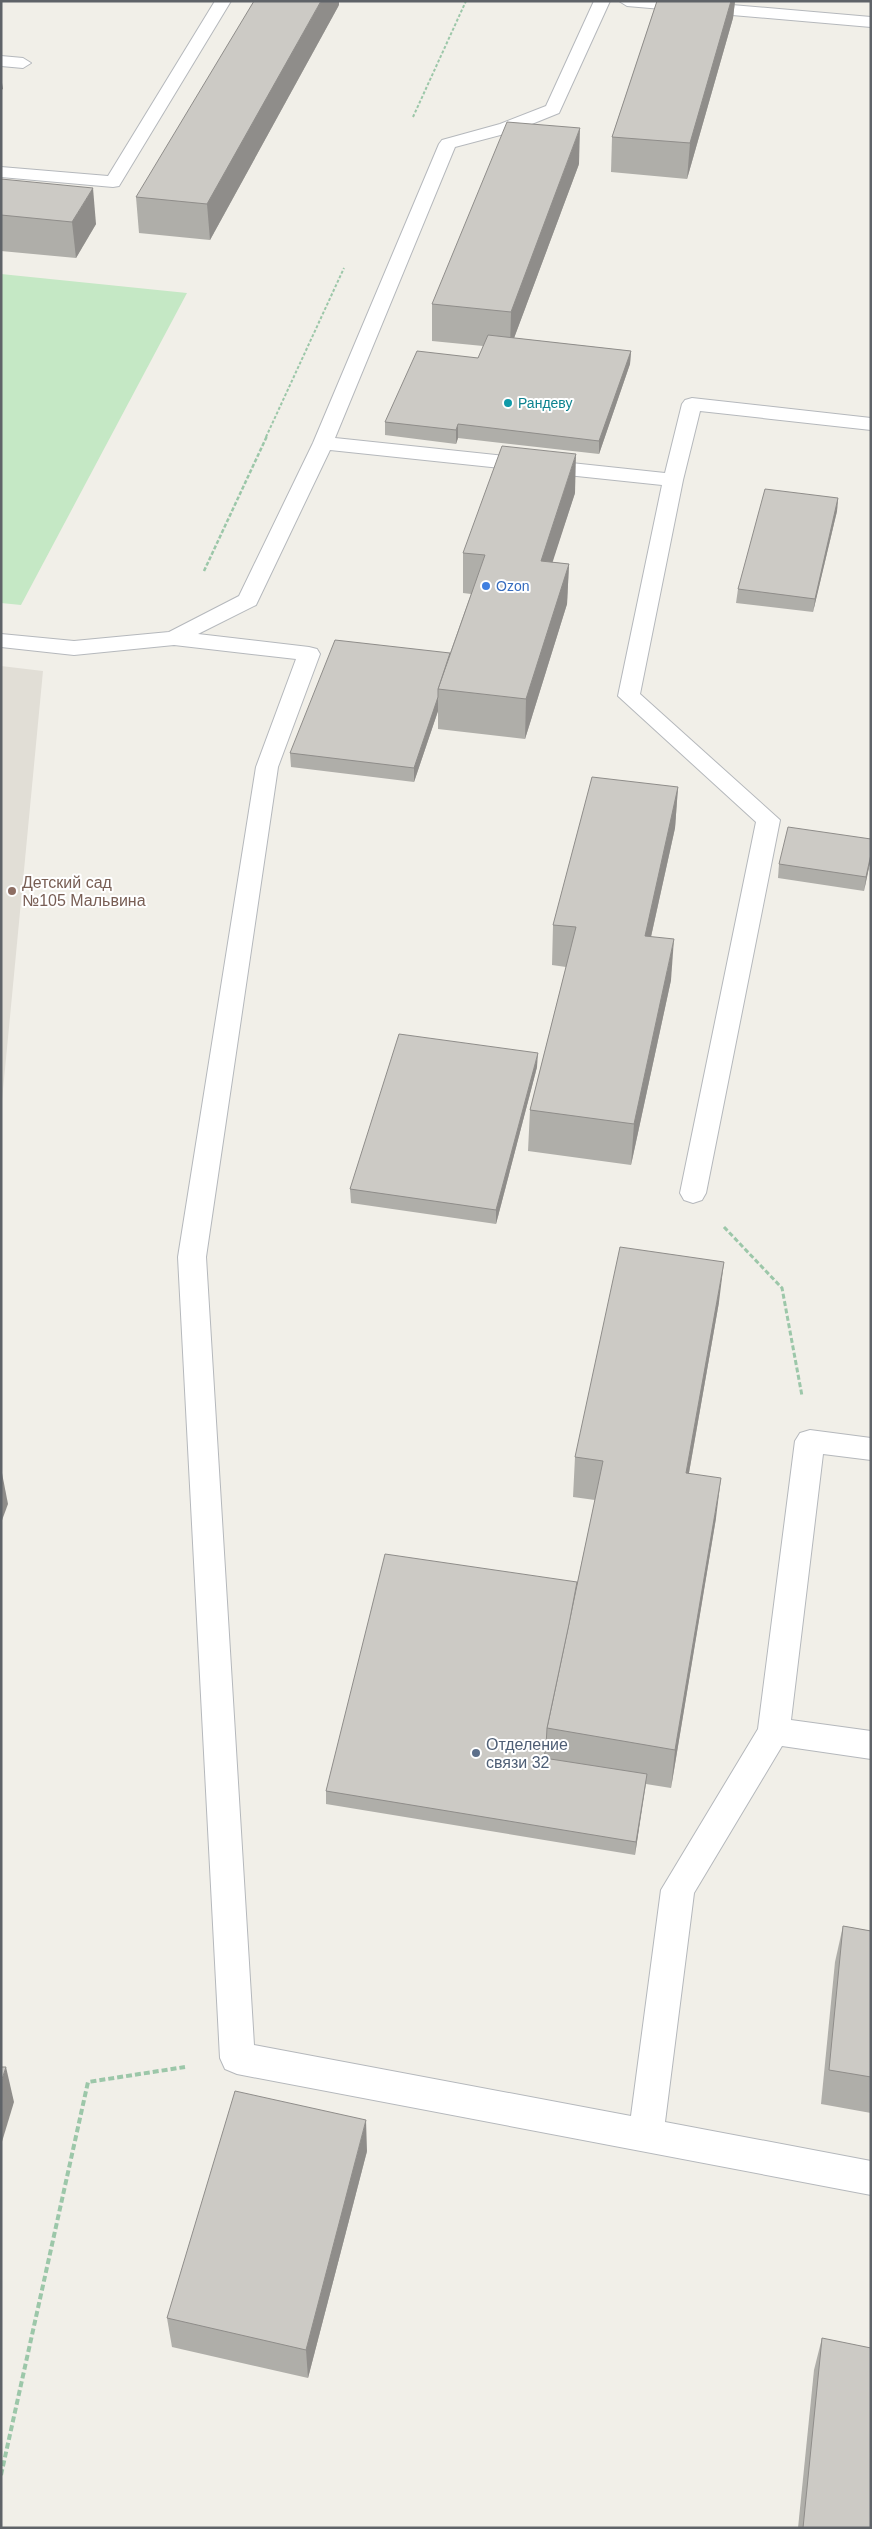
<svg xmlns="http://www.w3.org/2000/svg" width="872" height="2529" viewBox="0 0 872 2529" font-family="Arial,sans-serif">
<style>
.education{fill:#e1ded6}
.green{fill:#c5e8c5}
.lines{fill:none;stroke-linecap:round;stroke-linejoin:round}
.minor-casing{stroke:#b5b8bc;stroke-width:2}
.path-far3{stroke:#9cc7a9;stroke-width:2;stroke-dasharray:3 2;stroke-linecap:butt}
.path-far2{stroke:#9cc7a9;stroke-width:2.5;stroke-dasharray:4 2;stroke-linecap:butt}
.path-far1{stroke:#9cc7a9;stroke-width:3;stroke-dasharray:5 2.5;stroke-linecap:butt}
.path{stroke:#9cc7a9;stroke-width:4;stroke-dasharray:6 3;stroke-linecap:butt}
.minor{fill:#fff;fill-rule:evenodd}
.wall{fill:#afaea9}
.shaded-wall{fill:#8f8d8a}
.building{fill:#cccac5;stroke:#8f8d8a}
.culture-dot{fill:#0f9aa8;stroke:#fff;stroke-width:2}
.shop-dot{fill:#3f7fe0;stroke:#fff;stroke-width:2}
.education-dot{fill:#8d6e63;stroke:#fff;stroke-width:2}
.service-dot{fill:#5c6f8a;stroke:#fff;stroke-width:2}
.labels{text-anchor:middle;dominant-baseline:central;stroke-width:4;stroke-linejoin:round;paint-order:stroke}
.far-culture-label{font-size:14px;fill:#0d838f;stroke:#fff;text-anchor:start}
.far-shop-label{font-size:14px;fill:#366cbe;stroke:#fff;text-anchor:start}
.education-label{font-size:16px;fill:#785e54;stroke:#fff;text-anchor:start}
.service-label{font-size:16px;fill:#4e5e75;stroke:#fff;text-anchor:start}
</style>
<rect width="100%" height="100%" fill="#f1efe8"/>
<path class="education" d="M1,666L43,671L1,1111Z"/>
<path class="green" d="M1,274L187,293L21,605L1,603Z"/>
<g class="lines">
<g class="minor-casing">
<g id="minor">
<path d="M215,1H231L119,186L113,187L1,177V167L108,176Z"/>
<path d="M594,1H610L559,113L512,132L455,147L335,438L665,473L682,404L685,400L692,398L871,418V430L700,411L683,480L640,694L780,820L706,1193L702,1200L693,1203L684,1200L680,1193L756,822L618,696L662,485L330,450L256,605L198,634L309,647L317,649L320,654L278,767L206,1257L254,2045L631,2116L661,1890L758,1729L795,1441L800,1433L810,1430L871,1438V1460L823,1454L791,1720L871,1731V1759L782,1746L694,1893L665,2122L871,2161V2195L237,2074L225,2069L220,2058L178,1257L256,767L296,659L174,645L74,655L1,647V634L74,641L169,632L239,596L313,443L439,144L442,140L500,124L546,106Z"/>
<path d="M619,1H685L871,17V27L627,6Z"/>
<path d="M1,56L23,58L31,63L23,68L1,66Z"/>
</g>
</g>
<g class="path-far3">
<path d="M413,117L466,1"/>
<path d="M266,437L344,268"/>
</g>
<path class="path-far2" d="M204,571L267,436"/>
<path class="path-far1" d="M724,1227L782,1288L802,1396"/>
<path class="path" d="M1,2475L88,2082L185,2067"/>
<use href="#minor" class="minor"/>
</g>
<g class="wall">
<path d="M657,1H735L733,18L687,179L611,172L612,137Z"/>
<path d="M339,5L210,240L139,233L136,197Z"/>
<path d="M579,164L514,338L631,351L630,364L599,454L458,438L456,444L385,435V422L478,358L483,346L432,341V304Z"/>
<path d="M1,179L96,224L76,258L1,251Z"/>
<path d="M575,493L552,562L569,564L567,604L525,739L438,729V711L414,782L291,767L290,753L450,653L471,594L463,593V553Z"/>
<path d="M838,498L837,511L813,612L736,603L738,589Z"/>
<path d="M678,787L675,828L651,937L671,980L631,1165L528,1151L530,1110L566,967L552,965L553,925Z"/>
<path d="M871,858L864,891L778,878L779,864Z"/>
<path d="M537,1067L496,1224L351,1203L350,1189Z"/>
<path d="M719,1302L689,1473L716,1518L671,1788L646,1784L635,1855L326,1804V1791L577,1582L576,1589L595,1500L573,1497L575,1457Z"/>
<path d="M843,1926L871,1931V2113L821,2104L835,1962Z"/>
<path d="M367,2151L308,2378L172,2347L167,2318Z"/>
<path d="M822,2338L871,2528H798L814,2370Z"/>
</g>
<g class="shaded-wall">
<path d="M321,1H339V5L210,240L207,204Z"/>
<path d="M731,1H735L733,18L687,179L690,143Z"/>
<path d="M1,77L3,89L1,90Z"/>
<path d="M580,128L579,164L510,349L511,312Z"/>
<path d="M93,188L96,224L76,258L72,222Z"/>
<path d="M631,351L630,364L599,454V441Z"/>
<path d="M458,424V438L456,444V430Z"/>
<path d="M576,454L575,493L540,601L541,561Z"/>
<path d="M838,498L837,511L813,612L815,599Z"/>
<path d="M569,564L567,604L525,739L526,699Z"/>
<path d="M438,697V711L414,782V768Z"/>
<path d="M678,787L675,828L642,977L645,936Z"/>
<path d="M871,854V858L864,891L866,877Z"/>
<path d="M674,939L671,980L631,1165L634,1124Z"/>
<path d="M538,1053L537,1067L496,1224V1210Z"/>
<path d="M724,1262L719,1302L682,1512L686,1473Z"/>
<path d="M1,1468L8,1504L1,1523Z"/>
<path d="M721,1478L716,1518L671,1788L675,1750Z"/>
<path d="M647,1774L645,1787L635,1855L636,1842Z"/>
<path d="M6,2067L14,2102L1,2145V2082Z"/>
<path d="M366,2120L367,2151L308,2378L306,2350Z"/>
</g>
<g class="building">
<path d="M254,1H321L207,204L136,197Z"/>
<path d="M657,1H731L690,143L612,137Z"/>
<path d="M507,122L580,128L511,312L432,304Z"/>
<path d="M1,179L93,188L72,222L1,215Z"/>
<path d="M488,335L631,351L599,441L458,424L456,430L385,422L417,351L478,358Z"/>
<path d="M502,446L576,454L541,561L569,564L526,699L438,689L485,555L463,553Z"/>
<path d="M765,489L838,498L815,599L738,589Z"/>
<path d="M335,640L450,653L438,689V697L414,768L290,753Z"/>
<path d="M592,777L678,787L645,936L674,939L634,1124L530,1110L576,927L553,925Z"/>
<path d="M788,827L871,839V854L866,877L779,864Z"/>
<path d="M399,1034L538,1053L496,1210L350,1189Z"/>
<path d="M620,1247L724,1262L686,1473L721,1478L675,1750L547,1728L603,1461L575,1457Z"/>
<path d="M385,1554L577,1582L569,1624L547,1728L546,1746L544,1758L647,1774L636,1842L326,1791Z"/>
<path d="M843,1926L871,1931V2077L829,2070Z"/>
<path d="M1,2067H6L1,2082Z"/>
<path d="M235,2091L366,2120L306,2350L167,2318Z"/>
<path d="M822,2338L871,2348V2528H803Z"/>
</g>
<circle class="culture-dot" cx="508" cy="403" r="5"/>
<circle class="shop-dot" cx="486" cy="586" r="5"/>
<circle class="education-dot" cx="12" cy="891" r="5"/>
<circle class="service-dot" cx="476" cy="1753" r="5"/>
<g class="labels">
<g class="far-culture-label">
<text x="518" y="403">Рандеву</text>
</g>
<g class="far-shop-label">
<text x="496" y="586">Ozon</text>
</g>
<g class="education-label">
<text x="22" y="882">Детский сад<tspan x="22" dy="18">№105 Мальвина</tspan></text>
</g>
<g class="service-label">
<text x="486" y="1744">Отделение<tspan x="486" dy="18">связи 32</tspan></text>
</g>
</g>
<rect width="872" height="2529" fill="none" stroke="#5f6368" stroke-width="5"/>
</svg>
